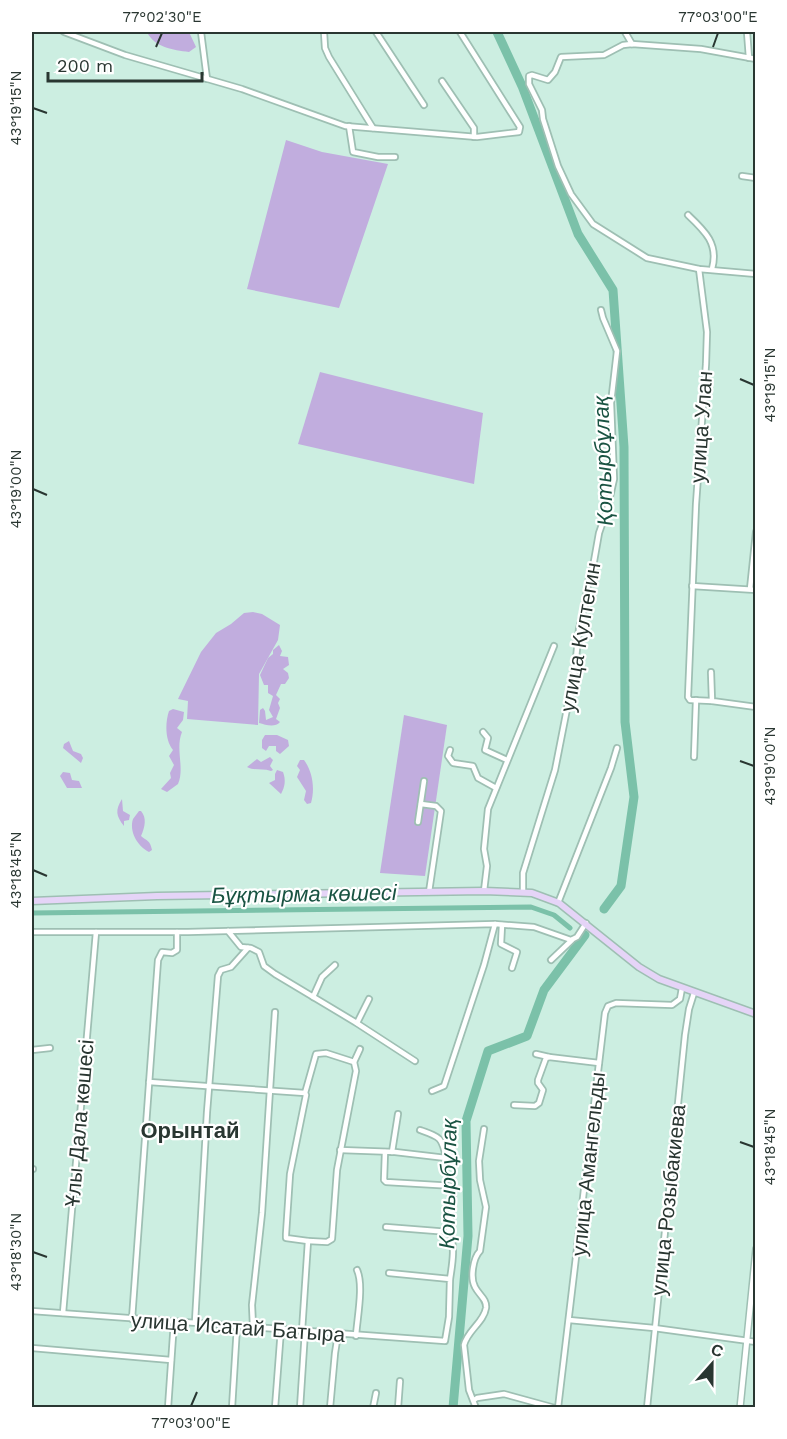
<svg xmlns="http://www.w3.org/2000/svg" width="787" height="1439" viewBox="0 0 787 1439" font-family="'Work Sans',sans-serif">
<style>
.green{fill:#c1adde}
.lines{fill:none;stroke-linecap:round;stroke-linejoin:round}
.canal{stroke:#7bc1a9;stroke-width:5}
.river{stroke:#7bc1a9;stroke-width:9}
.minor-casing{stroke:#9ebfb3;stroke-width:8}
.tertiary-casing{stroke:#9ebfb3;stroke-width:8}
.secondary-casing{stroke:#9ebfb3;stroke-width:9}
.minor{stroke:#fff;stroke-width:4.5}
.tertiary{stroke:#fff;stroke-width:5}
.secondary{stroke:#e5d4f7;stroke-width:6}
.ticks{fill:none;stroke:#293631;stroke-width:2}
.labels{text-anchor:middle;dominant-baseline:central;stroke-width:4.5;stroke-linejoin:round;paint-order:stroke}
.street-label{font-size:21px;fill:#293631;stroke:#fff}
.water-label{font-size:22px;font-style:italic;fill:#195342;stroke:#fff}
.neighbourhood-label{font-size:22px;font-weight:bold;fill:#293631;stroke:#fff}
.neatline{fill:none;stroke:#293631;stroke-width:2}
.ticks-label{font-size:15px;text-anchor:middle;fill:#293631}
</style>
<rect width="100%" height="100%" fill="#cceee1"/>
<g class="green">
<path d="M147,32H189L196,47L189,52C173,50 154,47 147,32Z"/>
<path d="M286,140L322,152L388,164L339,308L247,289Z"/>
<path d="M320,372L483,413L474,484L298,444Z"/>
<path d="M253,612L262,614L280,625L278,640L259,674L258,725L187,719L188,701L178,699L201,652L216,633L231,624L244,613Z"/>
<path d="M279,645L282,651L280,656L288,657L289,665L283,669L288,673L289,678L285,684H281L276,695L280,699L278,703L280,708L276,719L280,722C275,728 266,725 259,723L260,710L263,708L265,711L266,720L273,717L269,710L273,696L268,693V685H264L260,675L268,658L273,654V650Z"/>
<path d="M173,709L184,712L183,720L177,728L182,732C175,749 185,768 178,784L167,792L161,789L171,778L170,773L174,765L169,756L173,750C165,740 165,723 169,711Z"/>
<path d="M404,715L447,725L425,876L380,873Z"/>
<path d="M265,735H277L288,740L289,746L280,754L276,751V746H269L266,751L262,748V740Z"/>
<path d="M69,741L73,751L81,754L83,758L81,763L63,748L64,744Z"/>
<path d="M270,757L273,760L270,766L273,770L271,771C262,768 254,771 247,767L257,759L261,762Z"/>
<path d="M300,760H304C313,772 315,789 311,803L307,804L304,800L306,791L297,777L300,770L297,766Z"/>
<path d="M277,770L283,772C286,780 285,787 281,794L269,783L275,780V774Z"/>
<path d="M63,772L70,773L72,780L79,781L82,788H67L60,776Z"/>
<path d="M122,799L123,811L130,815L129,820L124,821V826C116,816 115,810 122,799Z"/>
<path d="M139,811H141C147,818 145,827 141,836C147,841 150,840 152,850L149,852C137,846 129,831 133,819C135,816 137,814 139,811Z"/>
</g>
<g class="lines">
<path class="canal" d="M32,913L531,907L554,915L570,928"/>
<g class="river">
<path d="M497,32L522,86L578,234L613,290L624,447L625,722L634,797L621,886L604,909"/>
<path d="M453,1408L468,1236L466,1121L488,1051L527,1036L544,990L585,935"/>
</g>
<g class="minor-casing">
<g id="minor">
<path d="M64,32L125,55L242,89L345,126L477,137L519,132L520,127L460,32"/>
<path d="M201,32L207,79"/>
<path d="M324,32L325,48L329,57L373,128"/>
<path d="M376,32L424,105"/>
<path d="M625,32L632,44"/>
<path d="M747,32L749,58"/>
<path d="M756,59L701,49L632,44L623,45L604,55L561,57L555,72L548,80L532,75L529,76V84L542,110L543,119L558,166L571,194L593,224L647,258L699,269L756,274"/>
<path d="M442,81L474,128V137"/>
<path d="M349,126L353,152L378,157H395"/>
<path d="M742,176L756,178"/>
<path d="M688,215C705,231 719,244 712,269"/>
<path d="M699,269L707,332L706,364L696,504L688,697L690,700L712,701"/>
<path d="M692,586L756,590"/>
<path d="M750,589L756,532"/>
<path d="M711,672L712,701L756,707"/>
<path d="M483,732L488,738L485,750L507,760"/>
<path d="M450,750L448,756L453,763L473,766L478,778L496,788"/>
<path d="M694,757L696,700"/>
<path d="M421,804L436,806L441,811L429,892"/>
<path d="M418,822L424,781"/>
<path d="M484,891L487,866L484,849L488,809L554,646"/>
<path d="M523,892V873L555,770L575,668L579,629L584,609L589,578L593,567L599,533L607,510L614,479L611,403L617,351L603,318L601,310"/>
<path d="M558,903L611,768L617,748"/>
<path d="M502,925L501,944L517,952L512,968"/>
<path d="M228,931L241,947L251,948L259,952L264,966L275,974L355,1022L415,1061"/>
<path d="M32,932H188L495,924L534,927L571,940L577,937L586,923"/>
<path d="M551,960L572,940"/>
<path d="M313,997L322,977L335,965"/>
<path d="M357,1023L369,999"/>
<path d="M32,1050L50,1048"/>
<path d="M536,1054L549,1057"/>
<path d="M149,1082L305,1093"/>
<path d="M432,1091L444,1086L484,965L495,924"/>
<path d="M514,1105L535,1106L539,1103L543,1090L538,1083V1080L546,1058L549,1057L599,1063"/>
<path d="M340,1150L395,1152L446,1158C442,1137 440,1137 420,1130"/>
<path d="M385,1152L384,1180L386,1182L454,1186L449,1232"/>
<path d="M392,1152L398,1114"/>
<path d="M32,1169H33"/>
<path d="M386,1227L449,1232C456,1244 452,1266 450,1279"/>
<path d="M308,1241L327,1242L332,1239L337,1170L356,1071L354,1062L360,1049"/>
<path d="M32,1311L445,1341L449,1317L450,1279L389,1273"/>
<path d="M63,1313L96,932"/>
<path d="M132,1319L158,960L162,952L172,953L177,950V932"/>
<path d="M569,1320L654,1328L756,1342"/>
<path d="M195,1322L207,1112L218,976L221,970L231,967L248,948"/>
<path d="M253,1327L252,1305L262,1213L275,1012"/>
<path d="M302,1331L308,1241L286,1238V1234L290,1174L306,1095L305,1093L316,1054L326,1053L354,1062"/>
<path d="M356,1336C357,1319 364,1285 357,1270"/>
<path d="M32,1348L171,1360"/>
<path d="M474,1400L477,1398L504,1394L555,1408"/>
<path d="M168,1408L174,1321"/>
<path d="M232,1408L237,1326"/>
<path d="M275,1408L281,1329"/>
<path d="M300,1408L305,1331"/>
<path d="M330,1408L335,1353L338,1334"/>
<path d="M373,1408L376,1393"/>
<path d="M398,1408L400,1381"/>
<path d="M476,1408L469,1390L464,1345C467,1331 484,1322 486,1308C487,1299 479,1295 475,1287C470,1278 473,1258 480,1251L486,1207L480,1180L479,1161L484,1129"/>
<path d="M558,1408L605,1013L608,1006L616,1003L672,1005L680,999L682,988"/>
<path d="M647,1408L685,1035L689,1009L694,993"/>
</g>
</g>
<g class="tertiary-casing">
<path id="tertiary" d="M740,1408L756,1249"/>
</g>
<g class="secondary-casing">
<path id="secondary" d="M32,901L157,896L484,891L532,893L559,903L639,967L659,979L756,1014"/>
</g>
<use href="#minor" class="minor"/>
<use href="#tertiary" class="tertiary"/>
<use href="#secondary" class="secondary"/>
</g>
<path class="ticks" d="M156,47L162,33M713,47L718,33M33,108L47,113M740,379L754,385M33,489L47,495M740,761L754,766M33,870L47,876M740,1142L754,1147M33,1252L47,1257M191,1406L197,1392"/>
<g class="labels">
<g class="street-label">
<text transform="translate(701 427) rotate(-86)">улица Улан</text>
<text transform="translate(580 637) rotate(-80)">улица Култегин</text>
<text transform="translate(79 1123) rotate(-85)">Ұлы Дала көшесі</text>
<text transform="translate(588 1164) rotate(-84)">улица Амангельды</text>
<text transform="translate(668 1200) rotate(-84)">улица Розыбакиева</text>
<text transform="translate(238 1327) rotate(4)">улица Исатай Батыра</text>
</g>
<g class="water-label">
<text transform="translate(603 461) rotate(-92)">Қотырбұлақ</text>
<text transform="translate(304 894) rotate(-1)">Бұқтырма көшесі</text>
<text transform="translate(448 1184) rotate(-89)">Қотырбұлақ</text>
</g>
<g class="neighbourhood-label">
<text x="190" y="1130">Орынтай</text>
</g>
</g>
<rect width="787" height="1439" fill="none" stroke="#ffffff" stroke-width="66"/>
<g transform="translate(712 1364) rotate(21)" stroke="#ffffff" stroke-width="4.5" paint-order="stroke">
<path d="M0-4.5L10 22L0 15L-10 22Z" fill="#293631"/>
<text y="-9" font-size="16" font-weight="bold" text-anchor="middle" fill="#293631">С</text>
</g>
<path d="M48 72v9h154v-9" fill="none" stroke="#293631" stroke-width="3"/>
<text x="57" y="72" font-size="18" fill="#293631" stroke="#ffffff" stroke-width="4.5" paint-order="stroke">200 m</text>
<rect x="33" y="33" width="721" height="1373" class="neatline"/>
<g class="ticks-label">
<text x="162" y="22">77°02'30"E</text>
<text x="718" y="22">77°03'00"E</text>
<text transform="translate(16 108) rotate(-90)" y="5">43°19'15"N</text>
<text transform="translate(770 385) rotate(-90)" y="5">43°19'15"N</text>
<text transform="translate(16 489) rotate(-90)" y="5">43°19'00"N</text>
<text transform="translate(770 766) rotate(-90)" y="5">43°19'00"N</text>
<text transform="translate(16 870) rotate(-90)" y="5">43°18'45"N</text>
<text transform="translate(770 1147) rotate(-90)" y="5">43°18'45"N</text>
<text transform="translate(16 1252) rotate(-90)" y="5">43°18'30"N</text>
<text x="191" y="1428">77°03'00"E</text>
</g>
</svg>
